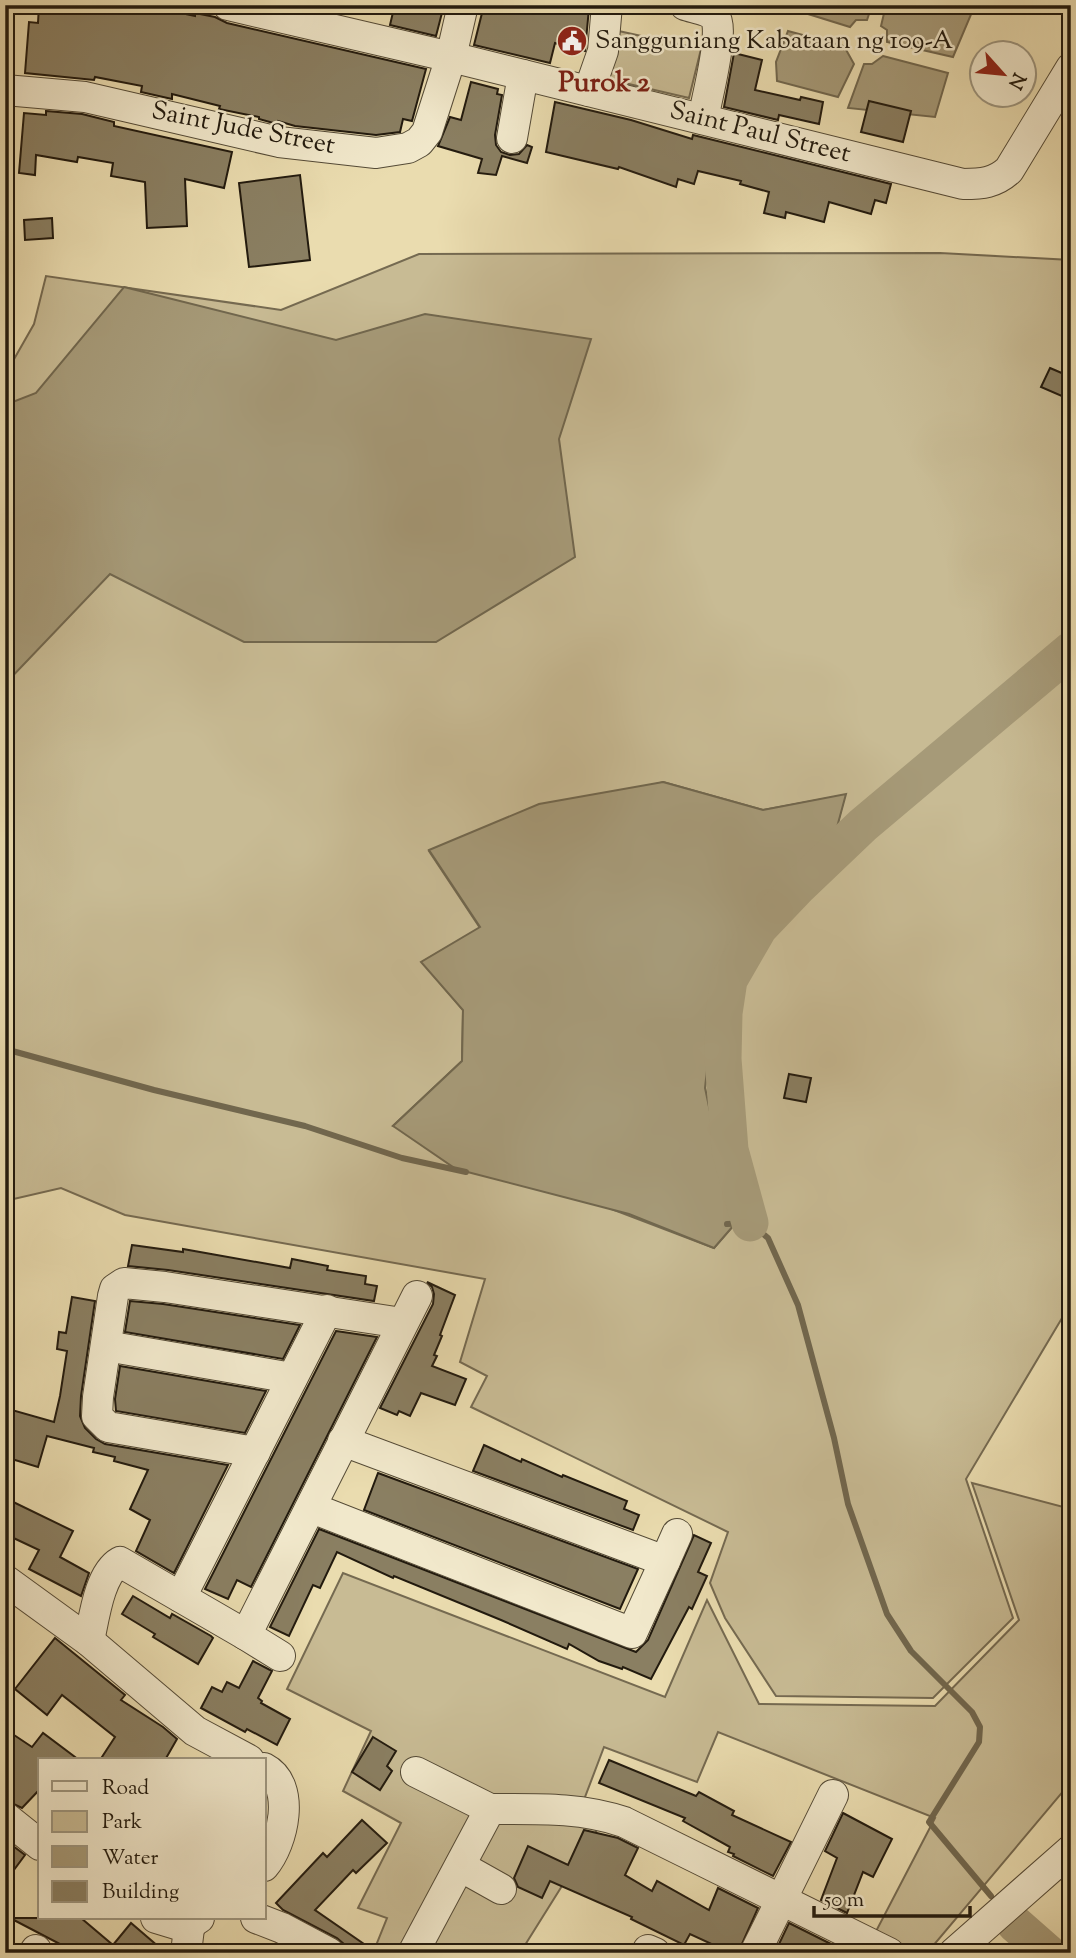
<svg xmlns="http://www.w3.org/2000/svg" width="1076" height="1958" viewBox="0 0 1076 1958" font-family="'Sorts Mill Goudy',serif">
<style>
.green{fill:#c8bb94;stroke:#756a51;stroke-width:2;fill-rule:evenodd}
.water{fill:#a69a78;stroke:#71674e;stroke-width:2}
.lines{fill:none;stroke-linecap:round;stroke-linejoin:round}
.stream{stroke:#71674e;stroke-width:6}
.river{stroke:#a69a78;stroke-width:37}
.building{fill:#8a7f62;stroke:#221a0e;stroke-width:2}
.minor-casing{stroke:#544a36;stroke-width:32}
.minor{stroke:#f1e8cb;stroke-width:30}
.labels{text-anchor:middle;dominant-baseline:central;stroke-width:5;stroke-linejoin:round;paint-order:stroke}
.poi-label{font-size:26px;fill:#221a0e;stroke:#f1e8cb;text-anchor:start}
.street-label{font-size:26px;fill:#221a0e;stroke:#f1e8cb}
.neighbourhood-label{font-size:28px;font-weight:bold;fill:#7a1f14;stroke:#f1e8cb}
</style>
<rect width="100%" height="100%" fill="#eadcaf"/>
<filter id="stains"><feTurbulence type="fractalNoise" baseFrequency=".00286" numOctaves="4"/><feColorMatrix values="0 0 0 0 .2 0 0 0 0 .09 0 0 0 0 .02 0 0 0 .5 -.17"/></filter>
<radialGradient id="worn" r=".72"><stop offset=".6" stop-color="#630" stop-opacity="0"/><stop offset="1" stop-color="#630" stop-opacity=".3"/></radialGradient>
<g class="green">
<path d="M614,30L701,49L689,98L603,78Z"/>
<path d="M940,253L1071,260V1303L966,1479L1013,1618L933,1698L776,1696L725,1618L710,1583L728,1532L471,1407L487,1376L460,1362L485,1279L125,1215L61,1188L5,1201V375L34,324L46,276L281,310L419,254ZM663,782L763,810L845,795L827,864L717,979L705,1088L734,1225L714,1248L393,1126L462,1061L463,1010L422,962L480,928L429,851Z"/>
<path d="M972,1483L1071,1509V1782L927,1953H888L873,1937L935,1818L718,1732L697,1782L604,1747L582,1805L607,1814L520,1953H373L387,1918L358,1908L401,1823L343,1791L371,1731L287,1689L343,1573L665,1697L707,1600L759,1704L935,1706L1019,1620Z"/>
</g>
<g class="water">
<path d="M793,5H872L867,20H856L850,27L792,9Z"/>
<path d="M886,5H975L953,57L887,42V30L881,26Z"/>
<path d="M788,31L844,46L854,64L838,97L777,81L776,62Z"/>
<path d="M883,56L948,73L935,117L848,108L864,64H872Z"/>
<path d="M124,287L336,340L425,314L591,339L559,439L575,557L436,642H244L110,574L5,684V405L36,393Z"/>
<path d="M663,782L763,810L846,794L827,864L717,979L705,1088L734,1225L714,1248L629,1214L456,1169L393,1126L462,1061L463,1010L421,962L480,927L429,850L539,804Z"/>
</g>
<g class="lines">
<g class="stream">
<path d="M5,1049L154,1090L305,1126L402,1158L466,1172"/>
<path d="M727,1224L750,1223L768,1238L798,1305L834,1438L848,1504L887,1614L911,1651L972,1712L980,1727L979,1742L929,1822L991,1896"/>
</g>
<g class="river">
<path d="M750,1223L730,1150L723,1059L724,1013L729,980L759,928L799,886L863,825L1071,650"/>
<path d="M1015,1924L1048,1953"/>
</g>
</g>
<g class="building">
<path d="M39,5H163L162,9L195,16V13L215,17L227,23L426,69L412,121L403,119L400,132L376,135L295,126L278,121L277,124L259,119V117L219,109L220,106L172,94V99L141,92L142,86L95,77L94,80L25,73L29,22L38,23Z"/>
<path d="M411,5H444L436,36L390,25L394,8L409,12Z"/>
<path d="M484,5H578L589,8L585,51L555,43L550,63L474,45Z"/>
<path d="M734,53L762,60L755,90L800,100L801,97L823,102L819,124L779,115L778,120L724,107Z"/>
<path d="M471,82L498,89L497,94L502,95L495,135L496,145L501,152L510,155L519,154L527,145L532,147L527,163L502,156L496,175L478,173L482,159L438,146L450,117L461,120Z"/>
<path d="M869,101L911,111L903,142L861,132Z"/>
<path d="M555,102L631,120L692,139L693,135L891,184L886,203L875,200L871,214L829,202L824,222L786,212L785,218L764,213L769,192L740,184L741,181L698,171L694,184L678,179L676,187L619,167L618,169L546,152Z"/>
<path d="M46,111L82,114L114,122V126L232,152L224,188L185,179L187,226L147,228L145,182L111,176L113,163L78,157L77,162L36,155L35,175L19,173L24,113L46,115Z"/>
<path d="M300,175L310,260L249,267L239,183Z"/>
<path d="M52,218L53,238L25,240L24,220Z"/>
<path d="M1050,368L1071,377V400L1041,387Z"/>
<path d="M789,1074L811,1078L806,1102L784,1098Z"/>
<path d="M132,1245L183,1252V1249L290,1268L292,1259L328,1266L327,1270L366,1276L365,1284L377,1286L374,1301L168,1270L128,1266Z"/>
<path d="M427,1282L455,1295L440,1335L442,1336L434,1355L437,1356L432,1366L466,1379L455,1405L421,1393L410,1416L399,1411L397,1415L380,1408L433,1304L434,1294L432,1287Z"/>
<path d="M72,1297L95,1301L81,1396L80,1416L85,1428L96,1439L105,1444L228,1465L174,1573L136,1551L150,1520L130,1509L148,1470L114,1461L115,1457L93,1452L94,1448L47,1436L38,1467L5,1457V1408L54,1422L60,1396L67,1351L57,1349L59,1332L66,1333Z"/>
<path d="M130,1301L163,1304L300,1325L283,1359L125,1332Z"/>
<path d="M336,1331L377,1337L251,1587L237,1580L228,1599L205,1589Z"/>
<path d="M120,1366L266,1391L245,1433L116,1411L115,1399Z"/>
<path d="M484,1445L521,1462L522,1459L562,1477L563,1475L627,1501L624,1509L639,1515L633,1530L473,1471Z"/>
<path d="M378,1473L638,1569L620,1609L364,1510Z"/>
<path d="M5,1498L73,1531L60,1557L89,1573L81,1596L29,1569L39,1550L5,1534Z"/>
<path d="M319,1529L636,1652L648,1640L694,1535L711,1543L698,1572L707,1576L692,1609L689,1607L651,1679L623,1667L622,1669L599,1661L569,1644L567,1649L501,1620L394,1576L393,1578L337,1552L320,1588L313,1585L289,1636L270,1627Z"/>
<path d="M133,1596L170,1618L172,1614L211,1636L213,1638L198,1664L153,1637L155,1634L122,1614Z"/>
<path d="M55,1638L125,1695L121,1700L163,1727L177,1739L165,1760H100L115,1737L62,1695L47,1715L15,1689Z"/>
<path d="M253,1661L272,1671L258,1698L262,1701L261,1703L290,1719L277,1745L247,1729L245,1732L201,1708L212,1687L222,1692L227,1682L239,1688Z"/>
<path d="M5,1729L32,1747L43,1733L79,1760H40V1789L22,1808L5,1800Z"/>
<path d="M373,1737L396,1751L387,1766L392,1771L380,1790L352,1772Z"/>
<path d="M609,1760L696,1796L699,1792L734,1811L732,1815L791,1842L773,1876L733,1856L734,1854L728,1852L730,1847L683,1821L685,1818L599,1783Z"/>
<path d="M843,1813L892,1839L873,1877L863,1872L847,1913L821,1900L837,1858L825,1851Z"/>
<path d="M362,1820L387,1843L356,1873L353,1870L315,1910L377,1953H346L344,1944L337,1938L283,1910L276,1903L323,1853L327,1857Z"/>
<path d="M584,1830L618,1838L638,1848L625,1875L652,1891L657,1881L709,1910L718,1888L758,1908L738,1953H731L690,1934L684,1945L631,1919L632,1917L550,1881L542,1898L518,1887L514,1878L528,1846L568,1865Z"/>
<path d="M5,1840L25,1855L5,1882Z"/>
<path d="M10,1918H81L113,1945L131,1923L166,1953H77Z"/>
<path d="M789,1923L849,1953H796L779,1944Z"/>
</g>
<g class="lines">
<g class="minor-casing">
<g id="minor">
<path d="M228,5L451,57L963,184C982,184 995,183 1009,170L1071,68"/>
<path d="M685,5C693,8 710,10 715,17C725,30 706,102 703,119"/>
<path d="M5,90L85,97L279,142L376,153L408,148L419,142L427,132L451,57L463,5"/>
<path d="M589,91L603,51L607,5"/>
<path d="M512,138L523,75"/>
<path d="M106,1346L292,1378"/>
<path d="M255,1452L108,1427L97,1416L98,1397L113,1296L115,1289L124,1283L165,1287L402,1323"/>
<path d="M312,1508L632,1633L665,1561L343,1441"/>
<path d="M665,1561L677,1534"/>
<path d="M5,1580L89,1641L195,1731L249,1760"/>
<path d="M181,1597L327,1310"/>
<path d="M246,1635L280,1656"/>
<path d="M89,1641C94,1619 99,1574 120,1562L246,1635L417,1296"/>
<path d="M264,1768C297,1785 283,1844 264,1866"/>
<path d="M416,1772L490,1809"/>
<path d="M5,1817L40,1845"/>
<path d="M460,1866L501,1889"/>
<path d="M156,1918L189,1928L193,1922L199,1918"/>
<path d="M256,1918L282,1928L329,1953"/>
<path d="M648,1950L655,1953"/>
<path d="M34,1953L36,1950"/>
<path d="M186,1953L189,1928"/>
<path d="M413,1953L490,1809C536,1809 580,1807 624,1822L889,1953"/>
<path d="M755,1953L833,1795"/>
<path d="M954,1953L1071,1850"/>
</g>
</g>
<use href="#minor" class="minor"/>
</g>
<defs>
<g id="civic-disc" transform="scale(1.575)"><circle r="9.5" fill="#8f2418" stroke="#f1e8cb"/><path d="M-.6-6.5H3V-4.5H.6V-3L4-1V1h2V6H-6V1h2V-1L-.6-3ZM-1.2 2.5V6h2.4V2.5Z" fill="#fff"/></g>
</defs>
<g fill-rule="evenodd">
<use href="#civic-disc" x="572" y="41"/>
</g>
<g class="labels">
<g class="poi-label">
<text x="595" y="41">Sangguniang Kabataan ng 109-A</text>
</g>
<g class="street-label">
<text transform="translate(243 129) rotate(11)">Saint Jude Street</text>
<text transform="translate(760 133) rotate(14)">Saint Paul Street</text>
</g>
<g class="neighbourhood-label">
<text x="604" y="84">Purok 2</text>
</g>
</g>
<rect width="1076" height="1958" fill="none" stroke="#eadcaf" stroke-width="28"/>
<rect x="7" y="7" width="1062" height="1944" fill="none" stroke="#221a0e" stroke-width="3.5"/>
<rect x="14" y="14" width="1048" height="1930" fill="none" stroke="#221a0e" stroke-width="2"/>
<rect x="38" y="1758" width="228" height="161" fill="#f1e8cb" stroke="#9e967f" stroke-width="2"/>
<rect x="52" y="1781" width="35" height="10" fill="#f1e8cb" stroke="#9e967f" stroke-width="2"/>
<text x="102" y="1794" font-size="21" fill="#221a0e">Road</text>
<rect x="52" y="1811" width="35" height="21" fill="#c8bb94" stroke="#9e967f" stroke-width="2"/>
<text x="102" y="1828" font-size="21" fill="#221a0e">Park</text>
<rect x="52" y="1846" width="35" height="21" fill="#a69a78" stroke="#9e967f" stroke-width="2"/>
<text x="102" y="1864" font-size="21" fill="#221a0e">Water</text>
<rect x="52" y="1881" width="35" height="21" fill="#8a7f62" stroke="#9e967f" stroke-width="2"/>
<text x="102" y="1898" font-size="21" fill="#221a0e">Building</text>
<g transform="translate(1003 74) rotate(117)"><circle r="33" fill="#f1e8cb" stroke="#9e967f" stroke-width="2"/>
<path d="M0-5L12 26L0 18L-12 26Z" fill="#8f2418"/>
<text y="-10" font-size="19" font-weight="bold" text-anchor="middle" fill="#221a0e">N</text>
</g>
<path d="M814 1906v10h156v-10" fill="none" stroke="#221a0e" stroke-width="3.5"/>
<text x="824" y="1906" font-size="21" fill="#221a0e" stroke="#f1e8cb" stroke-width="5" paint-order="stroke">50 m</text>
<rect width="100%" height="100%" filter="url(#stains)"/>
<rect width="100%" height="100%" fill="url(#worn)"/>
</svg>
